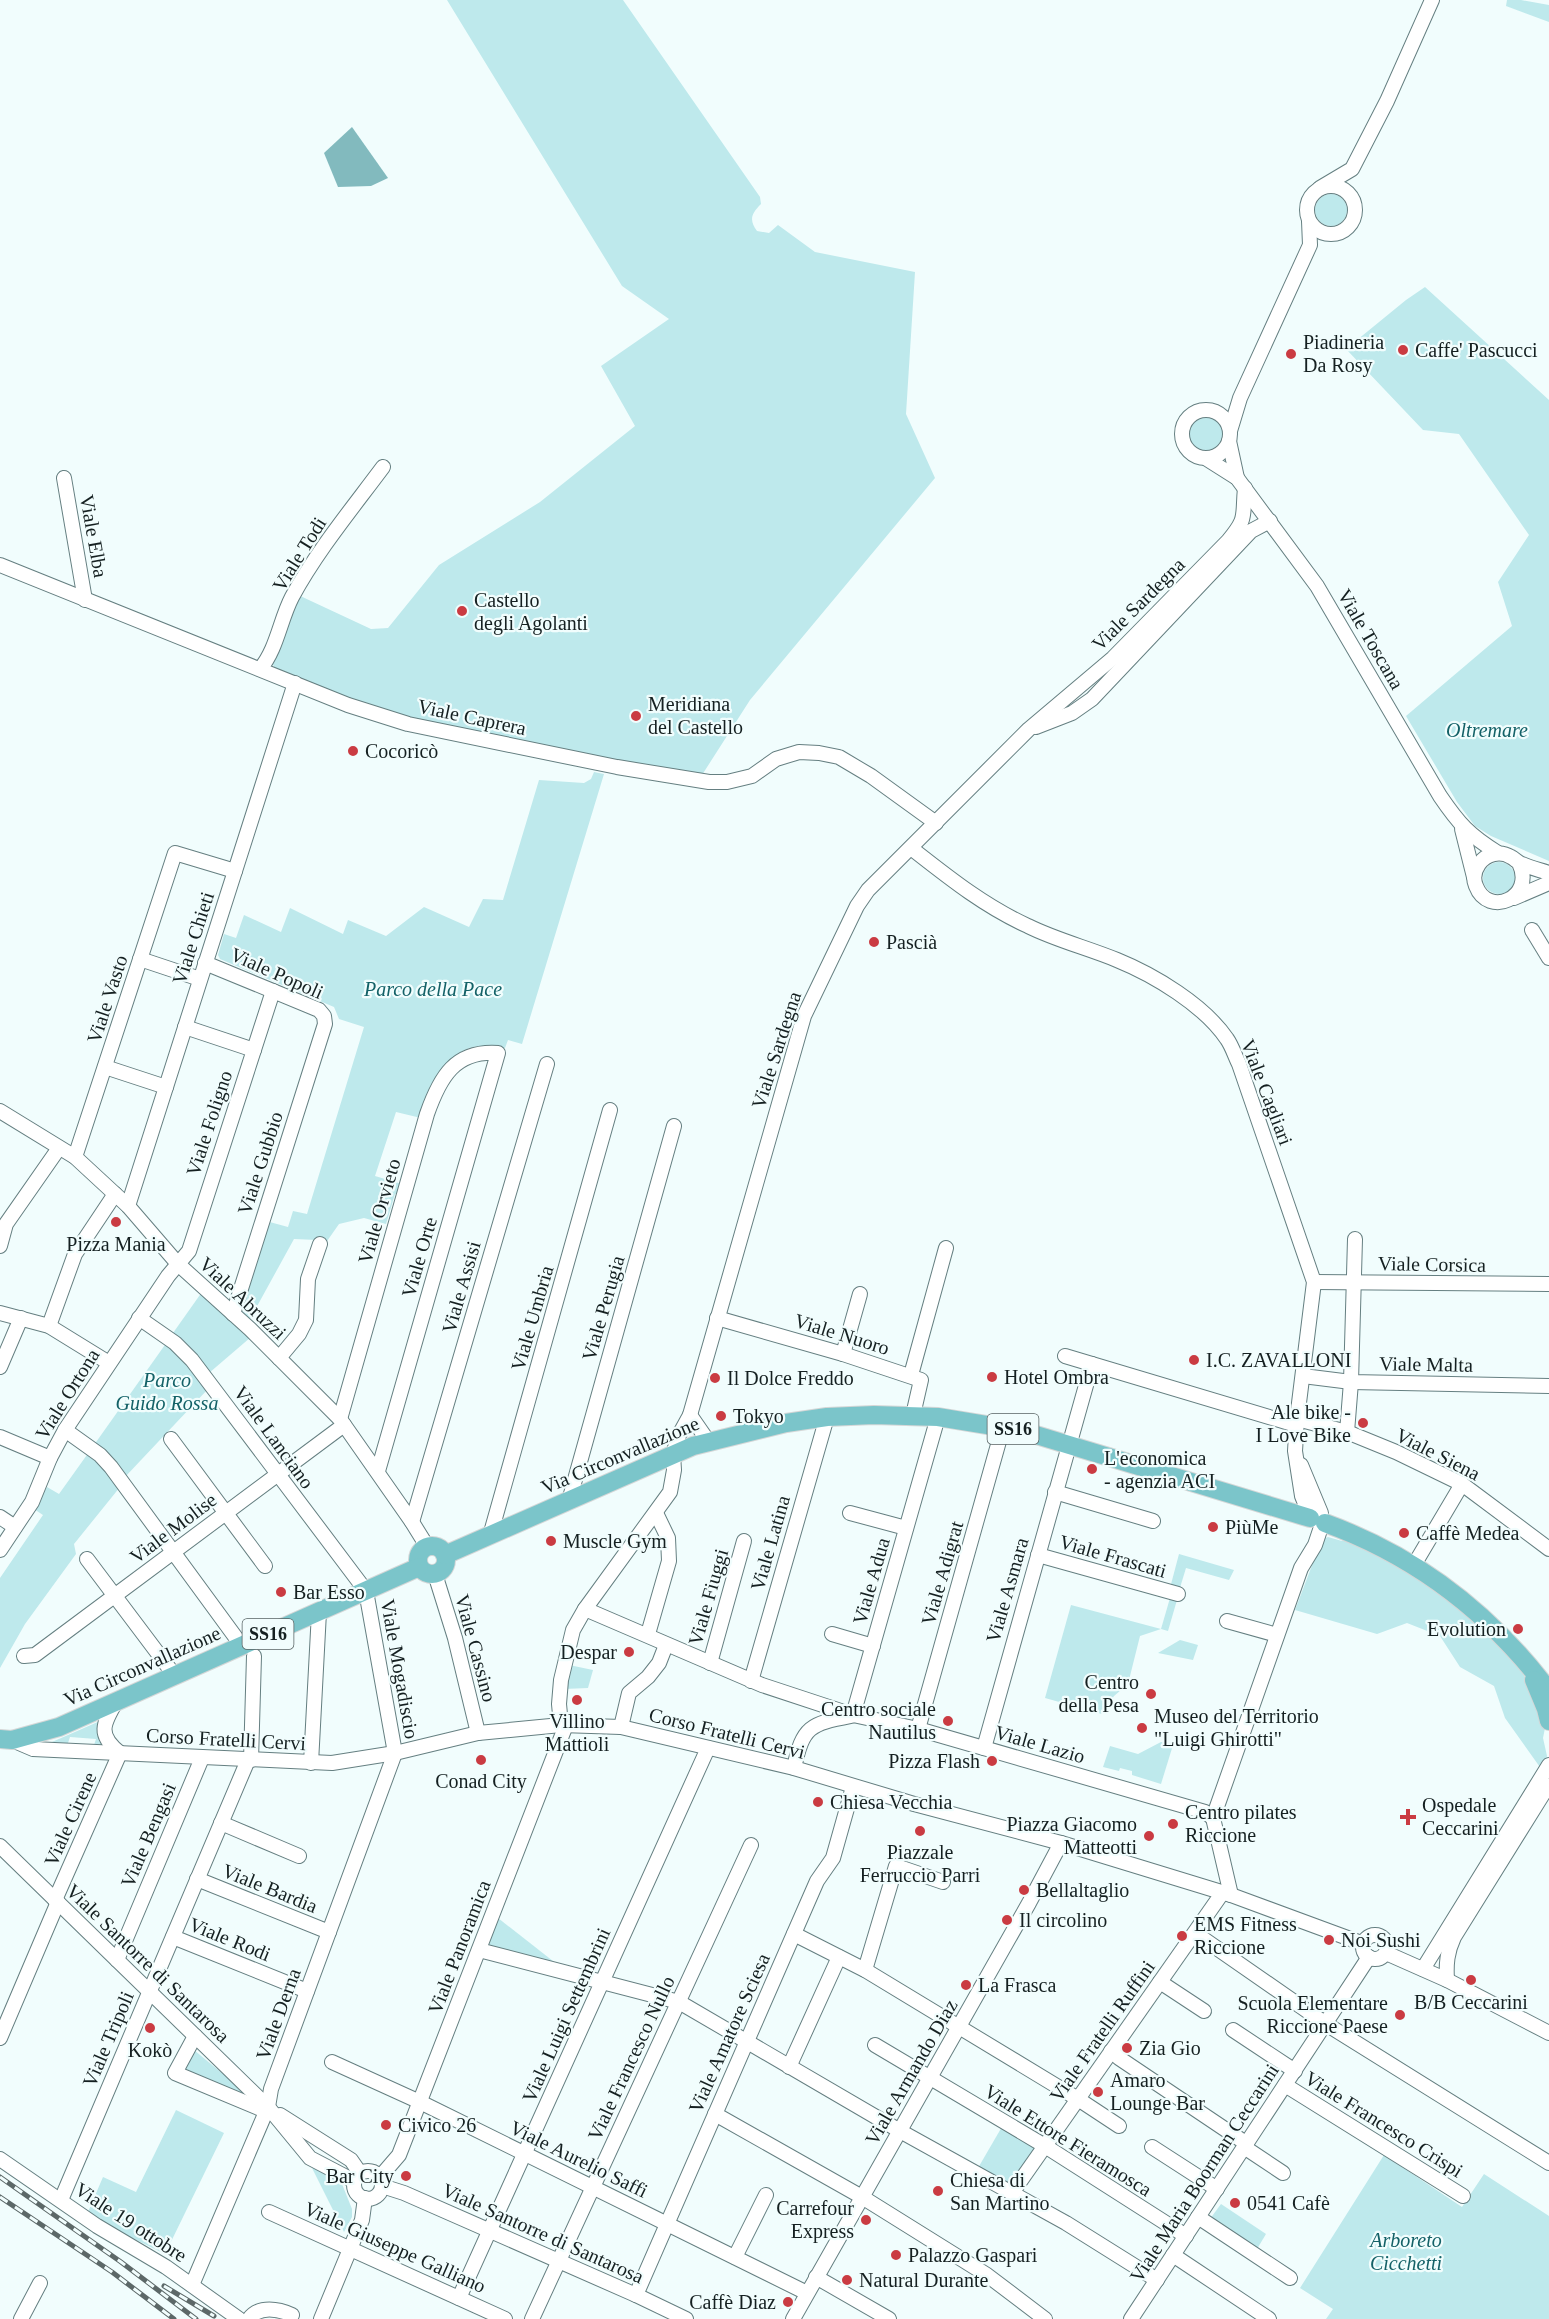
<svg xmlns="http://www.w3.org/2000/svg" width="1549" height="2319" viewBox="0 0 1549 2319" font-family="Georgia,serif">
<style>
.green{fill:#bee9ec}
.water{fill:#82babe}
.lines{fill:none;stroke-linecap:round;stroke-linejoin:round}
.minor-casing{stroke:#657f81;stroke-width:16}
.major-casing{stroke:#d5d7d7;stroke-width:20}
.minor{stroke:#fff;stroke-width:14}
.major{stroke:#7bc5ca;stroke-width:18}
.rail-casing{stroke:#5c6868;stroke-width:5}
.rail{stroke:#f1fdfd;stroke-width:3;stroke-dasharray:9;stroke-linecap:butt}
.poi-dot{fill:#ca3b42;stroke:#f1fdfd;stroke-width:2}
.labels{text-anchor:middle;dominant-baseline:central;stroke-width:4.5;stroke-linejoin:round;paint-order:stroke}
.shield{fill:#f1fdfd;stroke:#576263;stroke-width:1.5}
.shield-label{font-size:18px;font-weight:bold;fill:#152021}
.poi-label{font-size:20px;fill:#152021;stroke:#f1fdfd;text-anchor:start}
.street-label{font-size:20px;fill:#152021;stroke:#f1fdfd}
.park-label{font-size:20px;font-style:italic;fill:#136167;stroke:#f1fdfd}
</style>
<rect width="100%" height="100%" fill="#f1fdfd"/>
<g class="green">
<path d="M447,0H623L760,197L761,204C751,214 749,220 757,231L769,233L778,225L815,252L915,272L906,414L935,478L750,700L702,775L596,759L386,714L275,669L272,662L296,594L371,629L388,628L439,565L540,502L635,426L601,366L669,319L622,286Z"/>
<path d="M1507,0H1521L1549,5V22L1506,6Z"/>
<circle cx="1331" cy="210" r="16"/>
<path d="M1425,287L1549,400V861L1491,836L1475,826L1457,802L1406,716L1512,626L1498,582L1529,535L1459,434L1423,430L1346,349L1406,300Z"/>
<circle cx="1206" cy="434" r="21"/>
<path d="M594,772L604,774L522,1044L508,1040L505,1048C497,1048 489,1046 481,1046C444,1048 431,1090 421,1118L396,1112L375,1176L402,1184L400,1194H395L386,1224L364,1218L339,1224L325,1244L317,1240L294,1239L250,1319L243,1312L247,1301L244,1298L266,1221L288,1227L293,1211L307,1214L364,1027L339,1019L334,1007L220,959L218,955L224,934L236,938L244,915L281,932L290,908L343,934L348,920L386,936L424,907L469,927L483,899L503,900L539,780L584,783L591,779Z"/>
<circle cx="1499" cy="878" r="16"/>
<path d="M202,1292L251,1337L209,1373L173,1333Z"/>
<path d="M167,1342L208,1389L125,1477L94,1445Z"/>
<path d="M89,1452L120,1487L74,1544L76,1554L25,1624L0,1668V1578L43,1515L34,1509L47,1487L59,1494Z"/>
<path d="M1328,1537L1342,1541L1345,1539L1369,1550L1455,1601L1516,1661L1545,1713L1546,1723L1543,1738L1547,1756L1542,1770L1505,1718L1494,1686L1460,1667L1440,1636L1407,1623L1377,1634L1295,1610L1319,1547L1323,1539Z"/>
<path d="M1179,1554L1234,1570L1229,1580L1186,1568L1179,1591L1170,1588Z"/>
<path d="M1170,1598L1177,1600L1168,1631L1161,1629L1140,1636L1128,1684L1114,1696L1102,1714L1045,1698L1071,1605L1161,1629Z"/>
<path d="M1180,1640L1198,1645L1193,1660L1158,1653Z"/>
<path d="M569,1665L593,1670L588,1688L564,1689Z"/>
<path d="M100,1721L107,1749L93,1748L96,1739L70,1737L67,1746L53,1745L52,1742Z"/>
<path d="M1161,1742L1173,1745L1161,1784L1132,1775V1771L1120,1768L1119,1771L1103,1767L1110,1746L1138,1754Z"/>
<path d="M498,1918L558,1965L487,1947Z"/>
<path d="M194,2050L258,2103L182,2069Z"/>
<path d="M176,2110L224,2133L165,2254L130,2237L88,2212L103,2177L136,2192Z"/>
<path d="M1003,2125L1038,2145L1010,2185L978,2168Z"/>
<path d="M1384,2155L1462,2207L1484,2174L1549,2216V2319H1326L1333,2309L1300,2288Z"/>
<path d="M312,2168L338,2179L342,2184L352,2209V2217L344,2232Z"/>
<path d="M1221,2204L1266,2234L1257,2249L1210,2219Z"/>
</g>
<path class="water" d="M352,127L388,178L371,186L338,187L324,153Z"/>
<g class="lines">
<g class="minor-casing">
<g id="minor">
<circle cx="1331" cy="210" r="24"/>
<path d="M1320,188L1352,169L1387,101L1432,0"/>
<circle cx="1206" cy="434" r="24"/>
<path d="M1230,431L1240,398L1310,245L1309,221"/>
<path d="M1229,441L1237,478"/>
<path d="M1207,459L1237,478L1317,586L1440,796C1459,824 1469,835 1498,853"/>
<path d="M64,478L85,600"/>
<path d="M0,565L348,705L408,724L617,767L709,782H727L752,776L776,759L799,752L819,753L839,757L871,776L936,823"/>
<path d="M260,669C277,649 280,620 292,597C317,551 351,510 383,467"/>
<path d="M1036,727L1072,713L1092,699L1251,531L1270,521"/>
<path d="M1462,829L1474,877"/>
<path d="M911,848C948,877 984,906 1028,926C1056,940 1088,948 1117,960C1154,975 1204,1005 1227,1039C1232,1046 1235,1056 1239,1064L1314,1282L1297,1419L1295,1451L1302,1496L1310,1516"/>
<path d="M1519,863C1536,898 1488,918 1476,886C1473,879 1474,871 1479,864C1486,854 1500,850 1511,857C1515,859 1518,863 1522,864C1531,868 1540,870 1549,873"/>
<path d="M1514,898L1549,883"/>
<path d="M1532,930L1549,958"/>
<path d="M140,959L200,979"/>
<path d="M205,963L319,1010L324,1016L325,1024L233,1314"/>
<path d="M185,1027L254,1050"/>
<path d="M105,1067L166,1087"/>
<path d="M0,1111L75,1157L128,1206L178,1264L250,1329L340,1419L412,1522L425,1543V1548"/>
<path d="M75,1157L175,853L235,871"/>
<path d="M128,1206L295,683"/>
<path d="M0,1246L6,1224L59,1148"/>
<path d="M1314,1282L1549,1284"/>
<path d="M0,1313L49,1326L109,1363"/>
<path d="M139,1318L175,1343L192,1360L366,1591L395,1753L271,2089L268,2107L192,2285"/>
<path d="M717,1318L843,1354L921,1380L913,1415"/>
<path d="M49,1326L75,1254L115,1194"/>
<path d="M843,1354L860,1294"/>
<path d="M1065,1356L1296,1425"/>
<path d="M279,1358L299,1334L306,1320L308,1279L320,1244"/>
<path d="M0,1367L21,1318"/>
<path d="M911,1375L946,1248"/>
<path d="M1303,1376L1351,1382L1549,1386"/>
<path d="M690,1415L708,1441"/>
<path d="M340,1419L427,1114C440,1077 455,1050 498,1053L378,1471"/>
<path d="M1297,1419L1347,1432L1396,1452L1462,1484L1549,1549"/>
<path d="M65,1430L100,1455L111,1467L242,1646"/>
<path d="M1347,1432L1351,1382L1355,1239"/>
<path d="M0,1437L50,1458"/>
<path d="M171,1439L265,1566"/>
<path d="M1301,1465L1321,1513"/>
<path d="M1055,1492L1153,1521"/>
<path d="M569,1501L674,1126"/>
<path d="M850,1513L906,1528"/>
<path d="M0,1517L15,1527"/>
<path d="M412,1522L547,1064"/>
<path d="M490,1536L610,1110"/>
<path d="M0,1550L32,1502L50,1458L65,1430L168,1276L189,1251L273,991"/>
<path d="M1038,1555L1178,1594"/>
<path d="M87,1559L175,1676"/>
<path d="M1414,1565L1462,1484"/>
<path d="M435,1574L455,1638L478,1733"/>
<path d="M585,1609L762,1685L853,1715L918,1729L1205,1812L1213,1818"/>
<path d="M1227,1621L1277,1635"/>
<path d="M648,1634L669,1561L668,1538L656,1513"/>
<path d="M832,1634L873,1646"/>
<path d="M24,1656L35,1655L344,1425"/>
<path d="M710,1663L744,1541"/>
<path d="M751,1681L827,1417"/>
<path d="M116,1702C103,1724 97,1735 120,1753"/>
<path d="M853,1715L938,1417"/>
<path d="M561,1725L559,1704L561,1680L573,1630L585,1609L670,1492L674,1470L673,1454L679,1435L690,1415L804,1016L857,906L868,890L1029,729L1113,658L1228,541C1248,517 1242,517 1245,488"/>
<path d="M621,1727L629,1693L648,1677L659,1663L666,1645"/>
<path d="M918,1729L1003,1427"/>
<path d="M12,1740L33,1749L332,1763L395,1753L478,1733L561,1725L621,1727L794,1768L914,1804L1061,1843L1231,1895L1364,1944"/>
<path d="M984,1748L1092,1364"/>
<path d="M251,1760L254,1656"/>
<path d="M311,1763L319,1612"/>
<path d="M794,1768C803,1726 810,1724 851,1716"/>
<path d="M221,1823L299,1856"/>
<path d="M0,1846L268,2107L310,2158L354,2181"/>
<path d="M197,1879L329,1932"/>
<path d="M1231,1895L1213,1818L1301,1568L1315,1545L1321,1527"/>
<path d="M55,1900L120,1753"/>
<path d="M1195,1933L1326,2024L1549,2163"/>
<path d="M794,1934L865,1970L1078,2099L1119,2126"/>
<circle cx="1375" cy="1947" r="12"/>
<path d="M173,1937L307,1991"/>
<path d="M479,1950L679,2002L900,2131L1066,2223L1157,2280"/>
<path d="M1386,1953L1447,1980L1549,2033"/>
<path d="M117,1960L202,1758"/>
<path d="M1423,1969L1549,1765"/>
<path d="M865,1970L896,1866L943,1882"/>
<path d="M1447,1980C1446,1964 1447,1952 1454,1937L1548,1786"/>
<path d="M1160,1982L1204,2011"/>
<path d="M1233,2030L1295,2071"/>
<path d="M195,2036L175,2073L261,2109L268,2107"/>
<path d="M0,2038L58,1902"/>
<path d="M875,2045L1045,2146L1186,2236"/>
<path d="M1111,2051L1119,2058L1247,2144"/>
<path d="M332,2062L420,2102L807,2293"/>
<path d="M789,2067L839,1957"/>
<path d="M1285,2085L1463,2196"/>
<path d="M715,2114L862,2197L987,2275L1045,2319"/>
<path d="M280,2115L351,2160L360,2173"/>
<path d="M1152,2147L1217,2189"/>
<path d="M1244,2147L1283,2173"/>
<path d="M0,2159L97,2226L166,2267L239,2319"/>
<circle cx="368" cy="2185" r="14"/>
<path d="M380,2177L399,2155L566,1725"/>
<path d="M382,2186L404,2193L636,2295L686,2319"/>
<path d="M1012,2193L1223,1892"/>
<path d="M61,2200L248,1760"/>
<path d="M269,2212L505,2319"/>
<path d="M1198,2217L1290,2278"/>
<path d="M1173,2255L1269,2319"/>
<path d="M735,2257L766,2195"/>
<path d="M816,2277L889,2319"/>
<path d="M636,2295L817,1881L833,1858L853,1787"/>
<path d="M459,2298L708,1748"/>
<path d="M21,2319L40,2283"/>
<path d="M249,2319C259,2305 279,2309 292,2315"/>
<path d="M321,2319L362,2220L365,2198"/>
<path d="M532,2319L751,1845"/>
<path d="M793,2319L1029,1903L1061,1843"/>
<path d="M1131,2319L1369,1957"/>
</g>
</g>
<g class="major-casing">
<g id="major">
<path d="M1325,1523C1416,1556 1491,1614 1549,1691"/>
<circle cx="432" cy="1560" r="14"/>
<path d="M445,1555L693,1446L786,1423L827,1417L874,1415L938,1417L1023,1431L1310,1518"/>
<path d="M1534,1680L1546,1709L1549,1721"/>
<path d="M0,1739L12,1740L59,1727L419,1567"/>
</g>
</g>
<use href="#minor" class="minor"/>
<use href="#major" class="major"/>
<g class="rail-casing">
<g id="rail">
<path d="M0,2177L121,2262L196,2319"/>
<path d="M0,2197L112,2272L174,2319"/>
<path d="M164,2286L214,2316"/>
</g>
</g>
<use href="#rail" class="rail"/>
</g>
<g class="poi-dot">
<circle cx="1403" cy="350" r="6"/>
<circle cx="1291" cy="354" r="6"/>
<circle cx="462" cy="611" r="6"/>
<circle cx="636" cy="716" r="6"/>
<circle cx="353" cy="751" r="6"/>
<circle cx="874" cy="942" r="6"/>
<circle cx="116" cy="1222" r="6"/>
<circle cx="1194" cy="1360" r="6"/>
<circle cx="992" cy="1377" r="6"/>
<circle cx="715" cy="1378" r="6"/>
<circle cx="721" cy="1416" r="6"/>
<circle cx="1363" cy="1423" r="6"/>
<circle cx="1092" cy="1469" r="6"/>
<circle cx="1213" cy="1527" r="6"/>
<circle cx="1404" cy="1533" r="6"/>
<circle cx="551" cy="1541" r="6"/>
<circle cx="281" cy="1592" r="6"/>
<circle cx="1518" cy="1629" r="6"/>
<circle cx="629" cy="1652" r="6"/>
<circle cx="1151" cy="1694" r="6"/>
<circle cx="577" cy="1700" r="6"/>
<circle cx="948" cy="1721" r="6"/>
<circle cx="1142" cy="1728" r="6"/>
<circle cx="481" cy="1760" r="6"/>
<circle cx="992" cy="1761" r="6"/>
<circle cx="818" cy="1802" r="6"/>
<path d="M1405 1808h6v6h6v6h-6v6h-6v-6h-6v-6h6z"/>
<circle cx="1173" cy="1824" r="6"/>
<circle cx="920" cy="1831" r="6"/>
<circle cx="1149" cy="1836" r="6"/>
<circle cx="1024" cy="1890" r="6"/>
<circle cx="1007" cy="1920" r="6"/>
<circle cx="1182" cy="1936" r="6"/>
<circle cx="1329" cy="1940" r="6"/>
<circle cx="1471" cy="1980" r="6"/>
<circle cx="966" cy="1985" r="6"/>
<circle cx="1400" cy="2015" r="6"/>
<circle cx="150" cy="2028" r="6"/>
<circle cx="1127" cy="2048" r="6"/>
<circle cx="1098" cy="2092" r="6"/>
<circle cx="386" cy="2125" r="6"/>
<circle cx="406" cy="2176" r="6"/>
<circle cx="938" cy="2191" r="6"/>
<circle cx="1235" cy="2203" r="6"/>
<circle cx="866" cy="2220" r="6"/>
<circle cx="896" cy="2255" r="6"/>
<circle cx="847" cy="2280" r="6"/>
<circle cx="788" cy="2302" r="6"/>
</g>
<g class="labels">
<g class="shield">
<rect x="987.5" y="1414" width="51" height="30" rx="4.5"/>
<rect x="242.5" y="1619" width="51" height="30" rx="4.5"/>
</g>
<g class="shield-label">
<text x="1013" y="1429">SS16</text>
<text x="268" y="1634">SS16</text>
</g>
<g class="poi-label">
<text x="1303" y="342">Piadineria<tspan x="1303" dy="23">Da Rosy</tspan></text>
<text x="1415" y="350">Caffe' Pascucci</text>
<text x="474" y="600">Castello<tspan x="474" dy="23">degli Agolanti</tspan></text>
<text x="648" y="704">Meridiana<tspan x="648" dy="23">del Castello</tspan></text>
<text x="365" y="751">Cocoricò</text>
<text x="886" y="942">Pascià</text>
<text x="116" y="1244" text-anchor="middle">Pizza Mania</text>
<text x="1206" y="1360">I.C. ZAVALLONI</text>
<text x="1004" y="1377">Hotel Ombra</text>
<text x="727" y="1378">Il Dolce Freddo</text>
<text x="1351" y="1412" text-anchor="end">Ale bike -<tspan x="1351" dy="23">I Love Bike</tspan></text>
<text x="733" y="1416">Tokyo</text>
<text x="1104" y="1458">L'economica<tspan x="1104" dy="23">- agenzia ACI</tspan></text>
<text x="1225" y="1527">PiùMe</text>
<text x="1416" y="1533">Caffè Medea</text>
<text x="563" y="1541">Muscle Gym</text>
<text x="293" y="1592">Bar Esso</text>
<text x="1506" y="1629" text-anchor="end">Evolution</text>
<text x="617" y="1652" text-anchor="end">Despar</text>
<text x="1139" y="1682" text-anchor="end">Centro<tspan x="1139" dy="23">della Pesa</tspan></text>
<text x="936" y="1709" text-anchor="end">Centro sociale<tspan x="936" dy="23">Nautilus</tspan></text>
<text x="1154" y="1716">Museo del Territorio<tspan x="1154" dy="23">"Luigi Ghirotti"</tspan></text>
<text x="577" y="1721" text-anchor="middle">Villino<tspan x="577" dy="23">Mattioli</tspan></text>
<text x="980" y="1761" text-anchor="end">Pizza Flash</text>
<text x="481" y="1781" text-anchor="middle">Conad City</text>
<text x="830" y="1802">Chiesa Vecchia</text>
<text x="1422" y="1805">Ospedale<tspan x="1422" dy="23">Ceccarini</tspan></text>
<text x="1185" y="1812">Centro pilates<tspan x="1185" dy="23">Riccione</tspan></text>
<text x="1137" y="1824" text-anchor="end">Piazza Giacomo<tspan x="1137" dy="23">Matteotti</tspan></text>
<text x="920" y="1852" text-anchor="middle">Piazzale<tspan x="920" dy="23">Ferruccio Parri</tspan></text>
<text x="1036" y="1890">Bellaltaglio</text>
<text x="1019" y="1920">Il circolino</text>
<text x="1194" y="1924">EMS Fitness<tspan x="1194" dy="23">Riccione</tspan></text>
<text x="1341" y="1940">Noi Sushi</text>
<text x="978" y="1985">La Frasca</text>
<text x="1471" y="2002" text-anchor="middle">B/B Ceccarini</text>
<text x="1388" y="2003" text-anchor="end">Scuola Elementare<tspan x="1388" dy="23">Riccione Paese</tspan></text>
<text x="1139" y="2048">Zia Gio</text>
<text x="150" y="2050" text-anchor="middle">Kokò</text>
<text x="1110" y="2080">Amaro<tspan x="1110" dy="23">Lounge Bar</tspan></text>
<text x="398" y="2125">Civico 26</text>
<text x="394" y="2176" text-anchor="end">Bar City</text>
<text x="950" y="2180">Chiesa di<tspan x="950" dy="23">San Martino</tspan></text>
<text x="1247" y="2203">0541 Cafè</text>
<text x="854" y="2208" text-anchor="end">Carrefour<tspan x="854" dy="23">Express</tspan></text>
<text x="908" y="2255">Palazzo Gaspari</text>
<text x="859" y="2280">Natural Durante</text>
<text x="776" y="2302" text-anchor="end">Caffè Diaz</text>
</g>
<g class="street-label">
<text transform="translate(94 536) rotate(80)">Viale Elba</text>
<text transform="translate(299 554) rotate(-58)">Viale Todi</text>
<text transform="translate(1138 604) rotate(-45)">Viale Sardegna</text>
<text transform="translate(1371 639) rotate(60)">Viale Toscana</text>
<text transform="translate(472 717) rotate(12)">Viale Caprera</text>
<text transform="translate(193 938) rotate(-72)">Viale Chieti</text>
<text transform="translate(277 973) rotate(24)">Viale Popoli</text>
<text transform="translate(107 999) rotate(-72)">Viale Vasto</text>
<text transform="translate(776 1050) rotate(-72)">Viale Sardegna</text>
<text transform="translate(1267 1092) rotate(69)">Viale Cagliari</text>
<text transform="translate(209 1123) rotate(-72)">Viale Foligno</text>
<text transform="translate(260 1163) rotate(-72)">Viale Gubbio</text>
<text transform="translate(379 1211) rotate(-74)">Viale Orvieto</text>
<text transform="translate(419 1257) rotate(-74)">Viale Orte</text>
<text transform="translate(1432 1264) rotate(1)">Viale Corsica</text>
<text transform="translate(461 1287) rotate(-74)">Viale Assisi</text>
<text transform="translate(243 1298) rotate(43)">Viale Abruzzi</text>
<text transform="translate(603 1308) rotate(-74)">Viale Perugia</text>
<text transform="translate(532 1318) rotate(-74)">Viale Umbria</text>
<text transform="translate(842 1334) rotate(17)">Viale Nuoro</text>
<text transform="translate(1426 1364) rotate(1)">Viale Malta</text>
<text transform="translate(67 1394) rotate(-58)">Viale Ortona</text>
<text transform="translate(274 1437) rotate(54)">Viale Lanciano</text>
<text transform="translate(1438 1454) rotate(27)">Viale Siena</text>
<text transform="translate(620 1455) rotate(-23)">Via Circonvallazione</text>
<text transform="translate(173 1528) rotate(-37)">Viale Molise</text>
<text transform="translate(770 1543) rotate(-74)">Viale Latina</text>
<text transform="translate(1113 1556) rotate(16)">Viale Frascati</text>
<text transform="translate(942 1573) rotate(-74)">Viale Adigrat</text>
<text transform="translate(871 1581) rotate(-74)">Viale Adua</text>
<text transform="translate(1007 1590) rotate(-74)">Viale Asmara</text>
<text transform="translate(708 1597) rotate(-74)">Viale Fiuggi</text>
<text transform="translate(476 1648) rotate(75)">Viale Cassino</text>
<text transform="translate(142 1666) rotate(-24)">Via Circonvallazione</text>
<text transform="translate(400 1669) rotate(80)">Viale Mogadiscio</text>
<text transform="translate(727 1733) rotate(14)">Corso Fratelli Cervi</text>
<text transform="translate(226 1739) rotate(3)">Corso Fratelli Cervi</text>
<text transform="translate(1040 1744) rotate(16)">Viale Lazio</text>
<text transform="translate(70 1819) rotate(-66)">Viale Cirene</text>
<text transform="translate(148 1835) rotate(-67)">Viale Bengasi</text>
<text transform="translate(270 1888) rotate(22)">Viale Bardia</text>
<text transform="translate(230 1939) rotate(22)">Viale Rodi</text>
<text transform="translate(459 1947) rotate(-69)">Viale Panoramica</text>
<text transform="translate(148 1963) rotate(44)">Viale Santorre di Santarosa</text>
<text transform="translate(278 2014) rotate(-70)">Viale Derna</text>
<text transform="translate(566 2015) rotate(-66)">Viale Luigi Settembrini</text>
<text transform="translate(1102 2031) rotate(-55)">Viale Fratelli Ruffini</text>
<text transform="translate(729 2033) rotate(-66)">Viale Amatore Sciesa</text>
<text transform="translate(108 2039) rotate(-67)">Viale Tripoli</text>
<text transform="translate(631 2058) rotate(-65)">Viale Francesco Nullo</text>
<text transform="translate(911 2072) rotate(-60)">Viale Armando Diaz</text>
<text transform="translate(1384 2124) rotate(32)">Viale Francesco Crispi</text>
<text transform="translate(1068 2140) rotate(32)">Viale Ettore Fieramosca</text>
<text transform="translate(579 2159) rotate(26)">Viale Aurelio Saffi</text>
<text transform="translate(1204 2173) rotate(-57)">Viale Maria Boorman Ceccarini</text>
<text transform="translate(131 2222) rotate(33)">Viale 19 ottobre</text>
<text transform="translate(543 2233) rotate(24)">Viale Santorre di Santarosa</text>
<text transform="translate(395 2247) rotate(24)">Viale Giuseppe Galliano</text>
</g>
<g class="park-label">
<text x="1487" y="730">Oltremare</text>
<text x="433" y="989">Parco della Pace</text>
<text x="167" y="1380">Parco<tspan x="167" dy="23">Guido Rossa</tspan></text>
<text x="1406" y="2240">Arboreto<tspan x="1406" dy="23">Cicchetti</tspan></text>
</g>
</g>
</svg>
